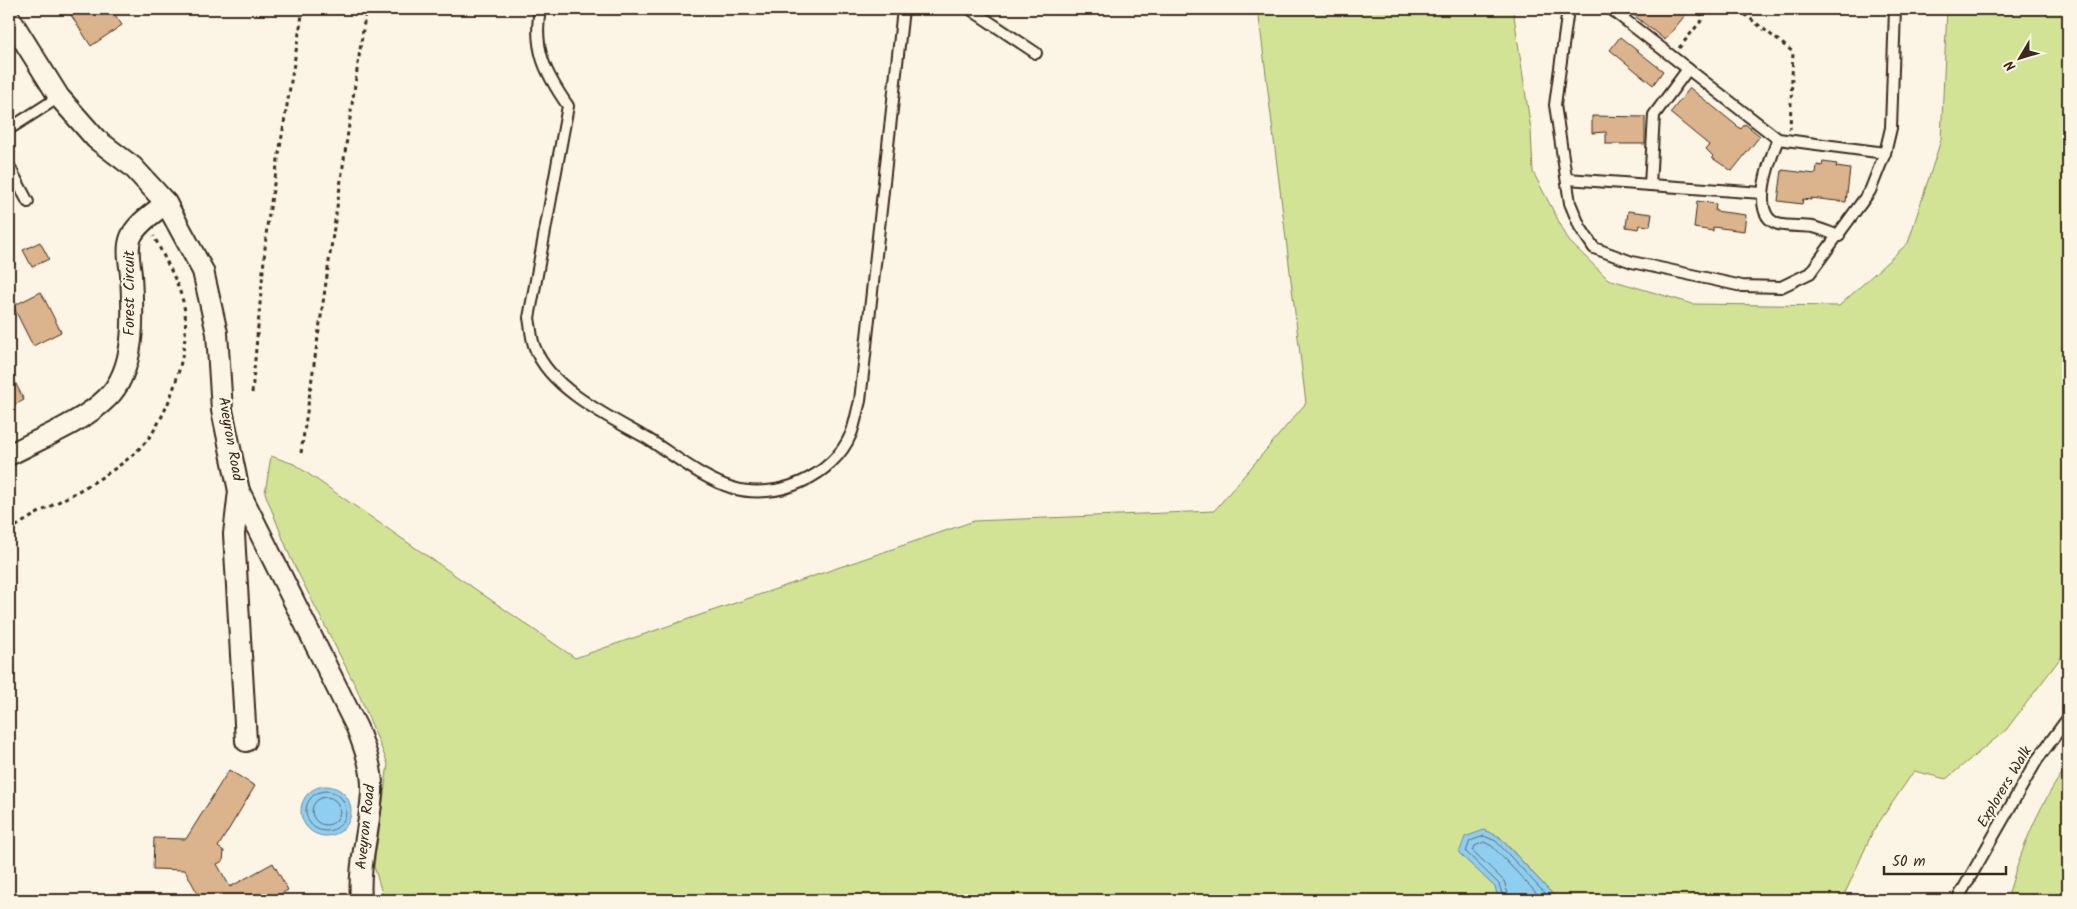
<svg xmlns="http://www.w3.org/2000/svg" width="2077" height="909" viewBox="0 0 2077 909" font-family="Kalam,sans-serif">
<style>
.green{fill:#d3e396;stroke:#87865a}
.water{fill:#90cef1;stroke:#6e8c9d}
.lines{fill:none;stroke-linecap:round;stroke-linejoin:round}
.shore{stroke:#5d6c72;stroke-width:1}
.building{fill:#dbb38c;stroke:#3b2a1e}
.service-casing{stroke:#3b2a1e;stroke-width:14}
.minor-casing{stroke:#3b2a1e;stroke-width:24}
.path{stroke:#3b2a1e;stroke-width:3;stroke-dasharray:4 4;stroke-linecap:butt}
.service{stroke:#fcf5e5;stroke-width:10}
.minor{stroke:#fcf5e5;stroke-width:20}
.labels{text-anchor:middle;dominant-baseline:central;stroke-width:4.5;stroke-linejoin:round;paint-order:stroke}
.street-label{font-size:15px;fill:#3b2a1e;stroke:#fcf5e5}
</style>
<rect width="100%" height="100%" fill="#fcf5e5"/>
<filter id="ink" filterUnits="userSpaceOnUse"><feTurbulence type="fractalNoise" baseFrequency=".02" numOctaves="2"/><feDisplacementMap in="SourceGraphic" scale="10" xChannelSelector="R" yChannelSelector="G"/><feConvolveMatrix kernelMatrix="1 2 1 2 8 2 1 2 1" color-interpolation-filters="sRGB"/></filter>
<g filter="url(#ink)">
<g class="green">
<path d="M1258,9H1513L1531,130L1533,172L1569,241L1608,279L1693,304L1839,306L1908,243L1941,140L1947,9H2068V648L2006,730L1946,779L1914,771L1873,831L1842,900H1558L1499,836L1459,853L1495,887L1499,900H384L374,866L388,764L356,687L291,559L265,493L271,456L294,464L575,658L974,521L1214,511L1306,403Z"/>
<path d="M2068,765V900H2007C2020,852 2038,805 2068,765Z"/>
</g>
<g class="water">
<circle cx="326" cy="811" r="25"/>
<path d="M1484,830L1498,836L1558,900H1499L1495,887L1459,853L1465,837Z"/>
</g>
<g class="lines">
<g class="shore">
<circle cx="326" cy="811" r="20"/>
<circle cx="326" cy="811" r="14"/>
<path d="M1504,900L1499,884L1466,852L1470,841L1484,836L1496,841L1551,900"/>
<path d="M1510,900L1504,881L1473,851L1475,846L1484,842L1492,846L1543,900"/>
</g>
</g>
<g class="building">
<path d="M67,9H111L122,25L91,46Z"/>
<path d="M1626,9H1690L1665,40Z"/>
<path d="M1620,37L1663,71L1653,85L1610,50Z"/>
<path d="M1690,88L1741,129L1745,124L1760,136L1732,171L1712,158L1713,156L1706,149L1709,145L1670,113Z"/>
<path d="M1592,116L1645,117V144H1606V132L1592,133Z"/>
<path d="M1823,162L1837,164L1836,167L1850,169L1846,202L1811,198V200L1803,199L1802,204L1778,201L1782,170L1816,174L1817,165L1822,166Z"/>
<path d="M1697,201L1716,204L1715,211L1746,215L1744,231L1713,227V231L1694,228Z"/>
<path d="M1628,211L1652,214L1650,226L1640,225L1639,229L1626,227Z"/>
<path d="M40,242L49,259L32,267L23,250Z"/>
<path d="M41,292L61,332L33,346L13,306Z"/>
<path d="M9,370L24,400L9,408Z"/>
<path d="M229,770L255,786L218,847L224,851L223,861L217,864L230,887L273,863L288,890L270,900H201L185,870L153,869L154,838L186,839Z"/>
</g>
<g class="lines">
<g class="service-casing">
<g id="service">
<path d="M540,9C533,49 545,73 568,106L529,318C531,327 531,339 535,348C550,389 611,418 648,439C675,456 703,479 733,488C776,501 833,477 851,434C855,424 857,411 860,401L903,9"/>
<path d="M970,9L1036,53"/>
<path d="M1568,9L1555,105L1570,203L1580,227L1594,248L1632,262L1742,286L1781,287L1810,273L1870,191L1885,153L1891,128L1895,9"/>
<path d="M1611,9L1778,139L1885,153"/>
<path d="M9,129L59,97"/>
<path d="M1778,139C1771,157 1748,215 1778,224C1789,227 1802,225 1813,227C1821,229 1830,233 1839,236"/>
<path d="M9,166L28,202"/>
<path d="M1567,179L1762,193"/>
<path d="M1650,185L1654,115L1688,69"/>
<path d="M1957,900L2037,760L2068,718"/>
</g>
</g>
<g class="minor-casing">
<g id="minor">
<path d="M9,17L59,97L96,139L133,167L166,203L203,271L217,333L222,410L239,491L357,728C365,749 373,769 372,792C370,828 358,864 361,900"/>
<path d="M9,455C39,439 83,422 107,398C137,369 133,313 131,275C130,263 126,249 131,237C137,223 154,213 166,203"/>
<path d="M239,491L234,534L246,741"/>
</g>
</g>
<g class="path">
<path d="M1738,9L1793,52L1790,129"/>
<path d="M1679,48L1701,21V9"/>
<path d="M252,393L267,226L303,9"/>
<path d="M301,453L366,9"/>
<path d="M9,531C51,502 103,484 140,448C170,419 195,338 182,298C176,277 163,256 154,236"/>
</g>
<use href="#service" class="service"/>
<use href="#minor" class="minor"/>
</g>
</g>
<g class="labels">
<g class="street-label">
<text transform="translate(130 293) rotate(-90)">Forest Circuit</text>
<text transform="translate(230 439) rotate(80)">Aveyron Road</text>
<text transform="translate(2005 787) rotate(-59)">Explorers Walk</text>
<text transform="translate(366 827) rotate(-84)">Aveyron Road</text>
</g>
</g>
<rect width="2077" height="909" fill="none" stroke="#fcf5e5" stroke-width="30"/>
<rect x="15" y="15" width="2047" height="879" fill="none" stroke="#3b2a1e" stroke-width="2" filter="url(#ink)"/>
<g transform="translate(2020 58) rotate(232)" stroke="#fcf5e5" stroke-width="4" paint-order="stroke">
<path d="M0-4L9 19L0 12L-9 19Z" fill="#3b2a1e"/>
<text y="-8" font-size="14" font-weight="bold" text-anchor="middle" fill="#3b2a1e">N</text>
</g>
<path d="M1884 866v8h122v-8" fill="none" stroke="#3b2a1e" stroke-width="2.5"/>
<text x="1892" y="866" font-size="15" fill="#3b2a1e" stroke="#fcf5e5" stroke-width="4" paint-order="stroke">50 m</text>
</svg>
